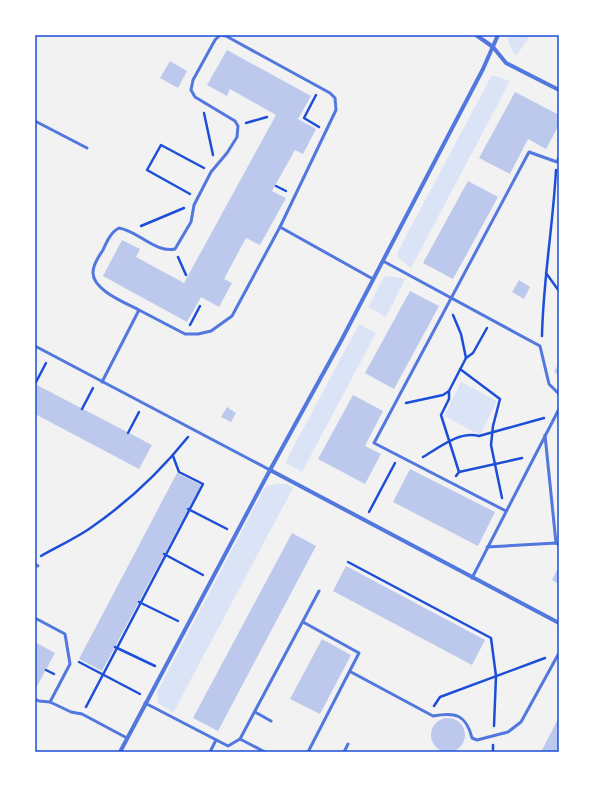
<svg xmlns="http://www.w3.org/2000/svg" width="594" height="787" viewBox="0 0 594 787" font-family="Barlow,sans-serif">
<style>
.green{fill:#dbe4f7}
.building{fill:#bdc9ec}
.lines{fill:none;stroke-linecap:round;stroke-linejoin:round}
.path{stroke:#1d4ed8;stroke-width:2.5}
.service{stroke:#5277de;stroke-width:3}
.minor{stroke:#5277de;stroke-width:4}
.neatline{fill:none;stroke:#1d4ed8;stroke-width:1.5}
</style>
<rect width="100%" height="100%" fill="#f2f2f2"/>
<g class="green">
<path d="M507,35H531L516,56L510,47Z"/>
<path d="M492,75L510,81L411,268L399,258L397,253Z"/>
<path d="M390,276L405,279L386,317L368,307L384,277Z"/>
<path d="M359,324L376,333L302,472L286,463L288,457Z"/>
<path d="M461,382L497,401L480,435L444,416Z"/>
<path d="M277,484H287L293,488L173,713L158,703L157,692L264,489L267,486Z"/>
</g>
<g class="building">
<path d="M227,50L311,96L298,119L316,129L303,154L295,150L272,191L286,198L260,245L246,238L224,279L232,283L219,307L201,297L187,322L103,276L122,240L140,249L136,257L184,283L276,115L230,89L227,96L207,85Z"/>
<path d="M170,61L187,71L178,88L160,78Z"/>
<path d="M515,92L559,115V125L546,149L528,139L510,174L479,158Z"/>
<path d="M468,181L498,197L453,279L423,263Z"/>
<path d="M519,280L530,287L524,299L512,292Z"/>
<path d="M410,291L439,306L394,389L365,373Z"/>
<path d="M559,363V375L554,372Z"/>
<path d="M35,384L152,445L139,469L35,414Z"/>
<path d="M353,395L383,411L365,446L381,454L365,484L318,459Z"/>
<path d="M227,407L236,413L231,422L221,417Z"/>
<path d="M410,469L495,512L478,546L393,502Z"/>
<path d="M177,473L201,485L102,671L79,659Z"/>
<path d="M292,533L316,546L218,731L193,718Z"/>
<path d="M346,566L485,640L472,665L333,591Z"/>
<path d="M559,566V584L552,580Z"/>
<path d="M322,639L351,655L320,714L290,699Z"/>
<path d="M35,642L55,653L36,688H35Z"/>
<path d="M559,717V752H541Z"/>
<circle cx="448" cy="735" r="17"/>
</g>
<g class="lines">
<g class="path">
<path d="M316,95L304,118L319,127"/>
<path d="M204,113L213,155"/>
<path d="M246,123L267,117"/>
<path d="M276,186L286,191"/>
<path d="M190,194L147,170L161,145L204,168"/>
<path d="M141,226L184,208"/>
<path d="M178,257L186,275"/>
<path d="M546,273L559,291"/>
<path d="M453,315L461,334L466,358"/>
<path d="M190,325L200,306"/>
<path d="M542,336C543,281 553,226 556,170"/>
<path d="M460,369L500,399L493,426L491,445L502,498"/>
<path d="M35,384L46,363"/>
<path d="M406,403L443,395L449,391"/>
<path d="M82,409L93,388"/>
<path d="M128,433L139,412"/>
<path d="M423,457C440,447 459,431 479,436L544,418"/>
<path d="M459,472L522,458"/>
<path d="M456,476L459,472L441,415L449,399V391L466,358L473,353L487,328"/>
<path d="M188,509L227,529"/>
<path d="M369,512L395,463"/>
<path d="M164,554L203,575"/>
<path d="M41,556C57,547 74,539 89,529C127,503 160,472 188,437"/>
<path d="M348,562L491,638L496,676L494,726"/>
<path d="M139,602L178,621"/>
<path d="M115,647L155,666"/>
<path d="M79,662L140,694"/>
<path d="M46,670L54,674"/>
<path d="M434,706L440,697L545,658"/>
<path d="M86,707L203,484L179,472L173,456"/>
<path d="M493,752V745"/>
</g>
<g class="service">
<path d="M35,121L87,148"/>
<path d="M280,227L373,279"/>
<path d="M383,261L540,346L549,384L559,394"/>
<path d="M35,346L270,470"/>
<path d="M102,382L139,310C126,303 92,290 93,272C93,264 99,256 103,250C107,241 111,232 119,228C138,231 155,253 175,249L191,222L194,205L211,172L227,153L237,137L238,126L235,121L195,97L191,90L193,80L215,40L220,35L226,36L330,93L335,98L336,110L280,227L232,316L211,331L198,334H185L139,310"/>
<path d="M545,435L556,543"/>
<path d="M506,511L374,443L529,152L557,162L559,157"/>
<path d="M487,547L556,543L559,545"/>
<path d="M35,564L38,566"/>
<path d="M472,578L559,409"/>
<path d="M35,618L65,634L70,664L50,702"/>
<path d="M303,622L359,653L308,752"/>
<path d="M351,672L433,716C455,712 466,714 472,738L477,740L508,732L521,722L559,653"/>
<path d="M35,699L39,701L50,702L71,712L82,714L127,738"/>
<path d="M145,703L228,746L240,739L319,591"/>
<path d="M255,712L271,721"/>
<path d="M240,739L265,752"/>
<path d="M210,752L216,740"/>
<path d="M344,752L348,744"/>
</g>
<g class="minor">
<path d="M476,35L493,47L506,63L559,90"/>
<path d="M270,470L559,623"/>
<path d="M120,752L270,470L341,341L483,69L498,35"/>
</g>
</g>
<rect width="594" height="787" fill="none" stroke="#ffffff" stroke-width="72"/>
<rect x="36" y="36" width="522" height="715" class="neatline"/>
</svg>
